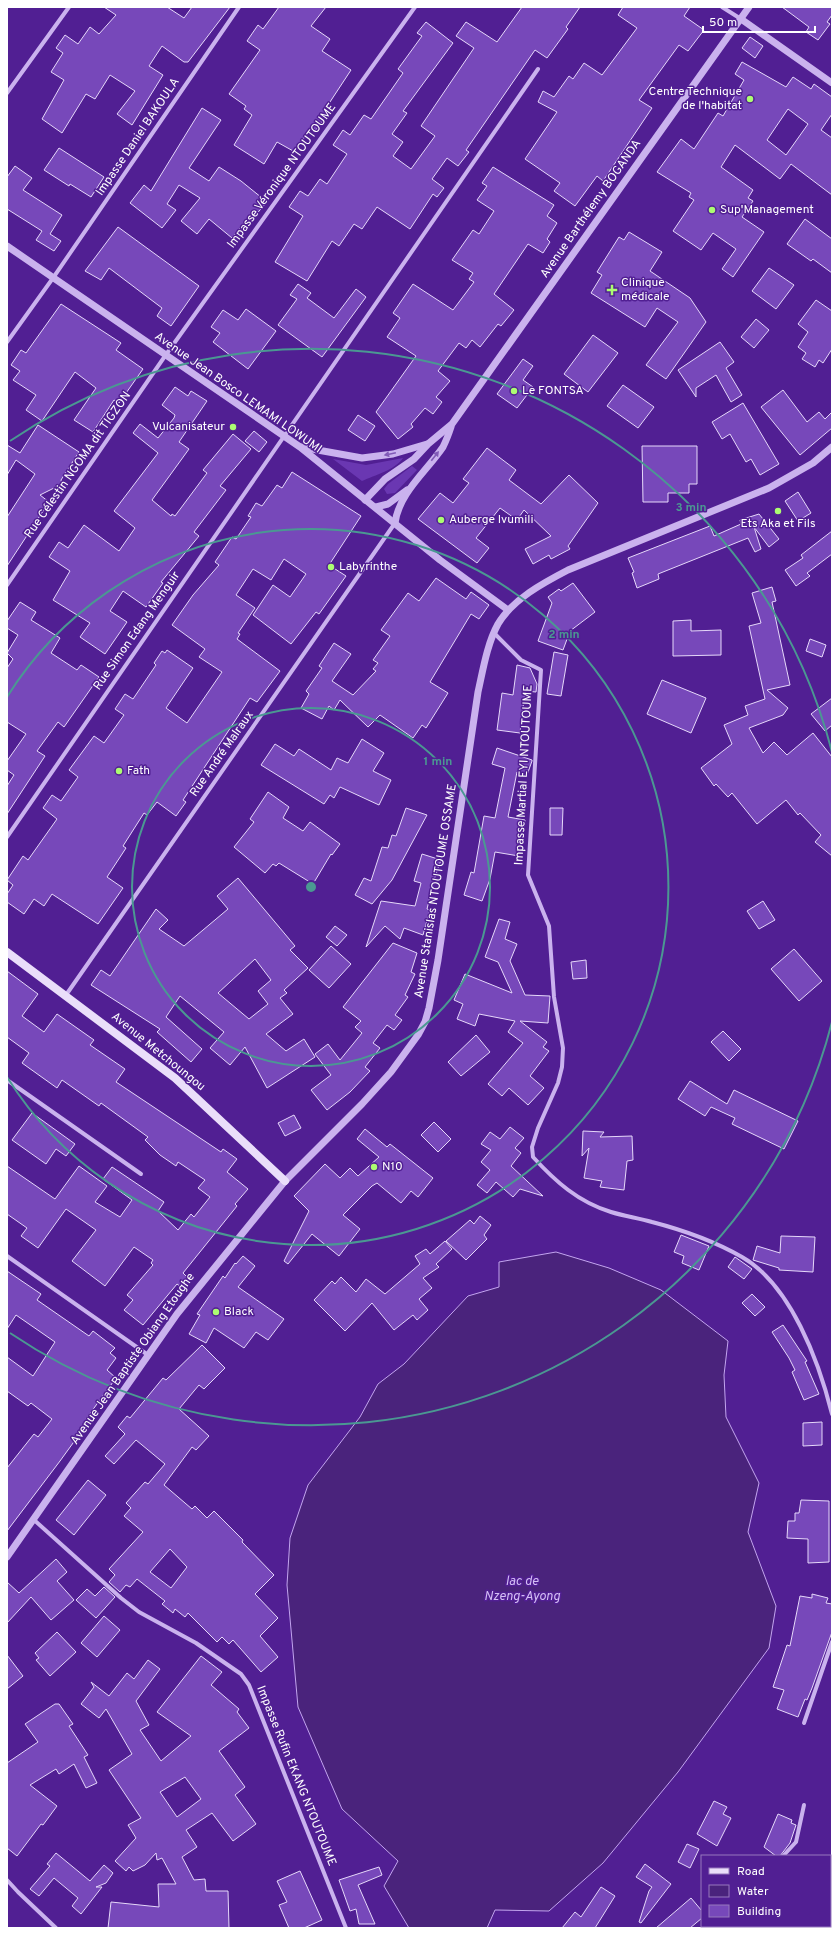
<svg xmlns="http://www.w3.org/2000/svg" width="839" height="1935" viewBox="0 0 839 1935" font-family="Overpass,sans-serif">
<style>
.green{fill:#6a37b2}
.water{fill:#4a237c;stroke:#c3a5ef}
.building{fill:#7748ba;stroke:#e6d8fa;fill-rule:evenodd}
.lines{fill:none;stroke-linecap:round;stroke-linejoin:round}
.minor{stroke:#cab2ee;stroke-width:4}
.tertiary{stroke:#cab2ee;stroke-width:7}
.secondary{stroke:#eadefa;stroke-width:8}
.oneway{fill:#815ab7}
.ring{fill:none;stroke:#4b9892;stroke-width:2}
.poi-dot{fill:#acfc72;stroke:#511f93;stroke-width:1.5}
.labels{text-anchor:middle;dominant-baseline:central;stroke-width:3;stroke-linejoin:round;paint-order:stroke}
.poi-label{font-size:12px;fill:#fff;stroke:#511f93;text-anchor:start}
.street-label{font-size:12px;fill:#fff;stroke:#511f93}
.water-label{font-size:13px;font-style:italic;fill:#d4bef5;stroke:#511f93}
.centre{fill:#4b9892;stroke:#511f93;stroke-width:2}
.ring-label{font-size:12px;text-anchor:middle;font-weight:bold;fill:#4b9892;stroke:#511f93;stroke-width:3;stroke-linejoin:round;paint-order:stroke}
</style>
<rect width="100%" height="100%" fill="#511f93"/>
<g class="green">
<path d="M403,458C395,470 375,475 362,481L333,459L366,465Z"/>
<path d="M412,466L417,470L395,493L387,494L384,489L388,484Z"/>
</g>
<path class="water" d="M556,1252L609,1268L661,1290L728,1341L724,1375L726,1417L759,1483L748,1532L776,1606L769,1648L678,1772L603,1863L549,1911L495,1910L487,1928H409L384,1886L398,1861L342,1809L298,1707L287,1585L290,1538L308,1485L360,1417L378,1384L404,1364L468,1296L499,1287V1262Z"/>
<g class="building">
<path d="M104,7H167L184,18L192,7H230L188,62H184L162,46L149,66L163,75L132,125L117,114L135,91L110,75L95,99L86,94L62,133L42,119L64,80L51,72L63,53L56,48L65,35L78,44L90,27L99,34L116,15Z"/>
<path d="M279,7H326L311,26L330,39L322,51L351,70L328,105L332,108L316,130L311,127L295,152L277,142L264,164L234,145L252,115L244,109L246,106L229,94L260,50L247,41L258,25L263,29Z"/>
<path d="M522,7H580L566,27L568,29L547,58L535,50L466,150L469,152L458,166L447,158L432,179L444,188L437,197L433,194L410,229L377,207L362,229L354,224L339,246L332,241L307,281L275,262L303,216L289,207L300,191L308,196L320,179L327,184L347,154L333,145L343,130L350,135L364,115L371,119L403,73L398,69L422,36L417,33L426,22L453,43L403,111L407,113L392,134L403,142L393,156L411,169L435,136L421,126L474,48L456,36L466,22L497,42Z"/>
<path d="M623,7H690L684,16L704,30L688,51L679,45L639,100L652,108L603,181L597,176L575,206L554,191L560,183L525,159L557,112L538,102L543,91L554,97L569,76L573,79L584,63L602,75L637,28L618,15Z"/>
<path d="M782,7H832V15L827,22L830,24L818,40L806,32L809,27Z"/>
<path d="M750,37L763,46L755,58L742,48Z"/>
<path d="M742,62L786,87L793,77L811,89L814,84L832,97V114L821,130L832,138V195L791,164L780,179L735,145L721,167L753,190L748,198L753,201L742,217L764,232L733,277L722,269L736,249L713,233L701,250L673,231L694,200L689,197L691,193L657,172L681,139L694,149L718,113L723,116L744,80L735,74ZM788,109L808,124L786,155L767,140Z"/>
<path d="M202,108L221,120L189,168L209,181L219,167L241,181L267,202L253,218L250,216L232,238L209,219L197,234L181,221L200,198L179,185L167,204L176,210L162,228L130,203L144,185L151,191Z"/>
<path d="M59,148L104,177L91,197L70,184L69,186L44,170Z"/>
<path d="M15,166L32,178L23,190L62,215L50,234L61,241L54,251L36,240L42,231L7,209V177Z"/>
<path d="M493,167L554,205L547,216L557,223L547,239L550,242L543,253L528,244L494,294L514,310L501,326L498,324L480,347L472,340L466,348L459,343L438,371L450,381L436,397L442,402L433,414L425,408L411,424L413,427L398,439L376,412L416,356L387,337L400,318L393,313L413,284L453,310L474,282L469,279L473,273L452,260L473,230L479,234L494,211L477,200L487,186L482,183Z"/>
<path d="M805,219L832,239V273L813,259L811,261L787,244Z"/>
<path d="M118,227L199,286L171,326L157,316L162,308L109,268L101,280L85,271Z"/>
<path d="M629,232L662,252L650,271L690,298L706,322L666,379L646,365L678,322L657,308L645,327L591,293L602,275L597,272L619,237L624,240Z"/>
<path d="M769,268L794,285L776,309L752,291Z"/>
<path d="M298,284L311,293L307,298L334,318L356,289L366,297L322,357L278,325L297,299L290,295Z"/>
<path d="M816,300L832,311V349L823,363L819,360L815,367L802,359L806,353L798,347L808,332L798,324Z"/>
<path d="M61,304L121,343L116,350L143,369L119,403L114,400L93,432L74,420L96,388L75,372L42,421L26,410L36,395L13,380L20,371L11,365L21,350L26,353Z"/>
<path d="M246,309L276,331L248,369L213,342L220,333L211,327L223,310L238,320Z"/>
<path d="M756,319L769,330L754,348L741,337Z"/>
<path d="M593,335L618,353L588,392L564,374Z"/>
<path d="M720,342L734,362L726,368L742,395L731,402L716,375L696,388V397L678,370Z"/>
<path d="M523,359L533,366L523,380L533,387L517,408L497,394Z"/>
<path d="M623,385L654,407L638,428L607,406Z"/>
<path d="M175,387L188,396L191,391L207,401L179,442L189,449L152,500L171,516L172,514L175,516L207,473L203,470L233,434L251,449L220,486L226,490L194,532L199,536L161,582L163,583L146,607L123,591L110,611L127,622L105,654L80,637L90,623L53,600L70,571L49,557L59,542L68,548L84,525L119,551L135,528L114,511L158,453L133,433L140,424L158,438L174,418L175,415L162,405Z"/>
<path d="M783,390L807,422L819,412L825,419L832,412V428L800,455L761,407Z"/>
<path d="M743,403L779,464L760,475L751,459L746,462L730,434L722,439L712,422Z"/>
<path d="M358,415L375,426L365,441L348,430Z"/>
<path d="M38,425L79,452L61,480L62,484L40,495L49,502L7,566V517L35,474L16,460L7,475V445L20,453Z"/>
<path d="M254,431L267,442L259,452L245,441Z"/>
<path d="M642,446H697V484H689V493H668V502H643Z"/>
<path d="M487,448L516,470L509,480L541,504L569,475L598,503L568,546L570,549L551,559L549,555L533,564L525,549L551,536L524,510L517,520L500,508L476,538L489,548L477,563L418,519L440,493L453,503L469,483L463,479Z"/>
<path d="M292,472L361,516L329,565L346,576L319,614L316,612L291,644L253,615L273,585L290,597L306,574L284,559L271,580L253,569L236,595L255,608L238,633L240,634L237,639L280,671L257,702L250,698L183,800L186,802L176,816L157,802L147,815L144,813L123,846L126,848L107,877L123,888L98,924L52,894L44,906L34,899L24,914L7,902V894L13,885L7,880L23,856L28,860L57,819L43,808L52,795L61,801L78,777L69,770L94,736L104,743L124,715L115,709L125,694L133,699L156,665L154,663L162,651L165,653L167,650L193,668L166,708L187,723L222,672L199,657L205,649L172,625L193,595L219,565L215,562L232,537L236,539L251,517L248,516L256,503L262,506L277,485L282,488Z"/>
<path d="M798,492L811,513L798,521L785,501Z"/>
<path d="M759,514L779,539L769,547L754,527L761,549L755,552L748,538L658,574L659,579L637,588L632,573L634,572L628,558L710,526L714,536L741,524L740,520Z"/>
<path d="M832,531V554L807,573L810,576L796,586L785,570L803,558L801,555Z"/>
<path d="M436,578L466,599L471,592L489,605L479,619L471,614L430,682L448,693L426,728L422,725L413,738L380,715L368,727L340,700L334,710L329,706L322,719L301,708L309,694L306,691L322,668L319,666L334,643L351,654L332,681L353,695L376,671L373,669L378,663L373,660L390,636L381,630L408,593L419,601Z"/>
<path d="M573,583L595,612L570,631L563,650L538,641L552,603L548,597L559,589L561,591Z"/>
<path d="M772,587L776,601L772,602L790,685L767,690L788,708L783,715L749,728L763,753L774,742L787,755L813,733L832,757V856L815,842L821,835L800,813L798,815L786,800L757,824L732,793L728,797L716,784L714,786L701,768L732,744L724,725L748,715L745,706L765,699L749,626L761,623L752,593Z"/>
<path d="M20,602L36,612L31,620L60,638L51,653L77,670L81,665L99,677L64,727L58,722L37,751L45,756L7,814V786L14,775L7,770V761L26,734L7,722V668L13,659L7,653L18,635L7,628V621Z"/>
<path d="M691,620V631L721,630V655L673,656V621Z"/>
<path d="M810,639L826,645L822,657L806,651Z"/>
<path d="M554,652L568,655L561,696L547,694Z"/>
<path d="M517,665L530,668L537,684L536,692L525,691L520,733L497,730L502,693L513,695Z"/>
<path d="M662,680L706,698L691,733L647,714Z"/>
<path d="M832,698V725L825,731L811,714Z"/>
<path d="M362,739L384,753L373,771L391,780L379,805L340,787L334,798L330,795L324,804L261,765L275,744L294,756L299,749L331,770L337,758L348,763Z"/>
<path d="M497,748L532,760V761L527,775L517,772L508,817L525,820L519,856L495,852L490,879L482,901L464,895L471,872L474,873L484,816L495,818L505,768L492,764Z"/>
<path d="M268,792L289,807L283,818L303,831L310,822L340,844L332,855L331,854L313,884L279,863L276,866L273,864L265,873L234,847L254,822L250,819Z"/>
<path d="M406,808L427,815L392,880L372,904L355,895L364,878L371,881L382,847L388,848L392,835L396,836Z"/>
<path d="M550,808H563L562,835H550Z"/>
<path d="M422,854L441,860L434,880L427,909L430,910L423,935L404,928L400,939L385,926L366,947L381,901L415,906L421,883L414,881Z"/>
<path d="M238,878L295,946L290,950L308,968L284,990L287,993L280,998L293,1014L266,1034L286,1051L304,1039L315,1057L267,1088L245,1047L230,1065L210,1048L224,1032L180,996L166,1017L202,1049L191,1062L157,1032L160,1029L91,985L101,970L110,976L156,909L168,920L159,929L184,946L228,909L217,896ZM255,959L271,980L258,991L268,1004L249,1019L218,993Z"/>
<path d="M763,901L775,920L759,929L747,911Z"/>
<path d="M499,919L510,922L505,939L517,944L510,961L525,995L550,996L548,1023L520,1021L547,1042L543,1047L549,1051L530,1076L544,1088L528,1105L509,1088L502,1096L488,1084L523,1043L508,1032L515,1021L479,1014L475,1026L457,1019L463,1004L454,1000L465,974L512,993L498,962L485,957Z"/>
<path d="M335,926L347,935L337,946L326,937Z"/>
<path d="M393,943L417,953L411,972L415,974L405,995L408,997L395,1015L402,1020L394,1030L387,1025L373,1043L380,1048L365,1067L370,1071L350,1092L327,1110L311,1090L331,1075L315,1054L328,1044L340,1060L362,1033L355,1027L361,1021L343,1007Z"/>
<path d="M331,946L351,964L329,988L309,970Z"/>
<path d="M794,949L822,981L799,1001L771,969Z"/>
<path d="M586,960L587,978L573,979L571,962Z"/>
<path d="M7,971L38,994L22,1016L44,1032L57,1014L94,1040L90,1045L125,1069L116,1082L221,1152L223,1149L237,1159L227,1172L248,1189L235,1204L237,1206L183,1273L188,1278L184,1282L181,1287L177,1284L143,1325L124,1310L133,1300L127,1295L153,1265L151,1263L153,1260L134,1247L105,1286L72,1261L96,1230L66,1209L38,1248L21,1236L27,1228L7,1214V1166L55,1199L79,1166L107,1186L95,1202L120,1217L132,1200L103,1179L112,1167L164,1202L158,1211L178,1230L191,1214L194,1217L210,1197L198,1188L205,1180L178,1162L176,1166L160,1155L145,1140L148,1137L101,1103L99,1106L62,1080L57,1088L22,1063L29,1053L7,1037Z"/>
<path d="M723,1031L741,1049L729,1061L711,1042Z"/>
<path d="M476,1035L490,1052L461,1076L448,1062Z"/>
<path d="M690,1081L727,1104L734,1090L798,1121L784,1149L732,1124L735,1118L711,1107L705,1116L678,1099Z"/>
<path d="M32,1113L75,1144L66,1156L56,1149L46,1164L12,1140Z"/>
<path d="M294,1115L301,1128L285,1136L278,1123Z"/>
<path d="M434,1122L451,1139L438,1152L421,1135Z"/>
<path d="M510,1127L524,1138L515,1148L521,1153L511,1166L543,1196L520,1189L513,1197L496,1182L487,1193L477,1185L490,1170L481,1162L491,1150L481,1144L490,1132L500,1139Z"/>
<path d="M365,1129L387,1147L390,1144L433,1178L418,1197L411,1191L401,1203L377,1183L372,1186L343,1215L360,1229L339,1256L312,1234L288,1264L284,1261L309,1211L294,1196L325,1164L340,1178L350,1168L358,1176L379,1157L357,1139Z"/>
<path d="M583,1131L604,1132L600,1137L632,1136L633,1160L627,1161L624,1190L600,1187L602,1181L584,1178L589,1148L582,1156Z"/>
<path d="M480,1216L491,1225L484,1235L487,1239L466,1260L446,1241L470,1220L474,1224Z"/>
<path d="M681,1235L709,1246L699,1270L682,1263L684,1256L674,1252Z"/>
<path d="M781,1236L815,1237L813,1272L779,1270V1268L753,1260L757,1246L780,1253Z"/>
<path d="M445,1241L452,1249L436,1264L439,1267L423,1278L432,1288L419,1299L428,1310L417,1320L413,1315L394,1330L372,1303L345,1331L314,1300L332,1281L335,1284L341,1277L356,1292L366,1279L385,1294L420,1264L415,1256L426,1249L430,1254Z"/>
<path d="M243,1256L255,1266L238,1287L284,1319L268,1340L256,1332L244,1348L214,1328L206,1343L189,1334L200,1315L197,1314L223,1276L225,1278L235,1263L236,1264Z"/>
<path d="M735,1257L752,1269L744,1279L728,1267Z"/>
<path d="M7,1271L41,1294L37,1300L89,1336L93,1331L115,1348L110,1353L116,1358L107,1370L116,1378L86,1419L89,1421L60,1461L7,1531V1468L34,1434L38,1437L52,1419L31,1403L28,1406L7,1391V1357L33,1376L55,1342L16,1315L7,1329Z"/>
<path d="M752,1294L765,1307L755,1316L742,1303Z"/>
<path d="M783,1325L807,1361L805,1362L819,1394L804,1400L792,1372L795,1370L789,1358L772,1332Z"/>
<path d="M202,1345L225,1368L204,1389L199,1385L179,1409L209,1436L196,1450L192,1447L164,1485L192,1509L195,1506L207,1518L214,1511L243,1540L242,1542L274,1575L255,1594L278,1618L260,1636L278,1657L261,1672L233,1640L229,1644L222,1637L217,1642L188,1613L185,1617L175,1609L173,1613L162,1604L165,1601L137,1579L130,1587L126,1585L120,1592L109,1582L115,1575L109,1569L143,1532L124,1516L131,1508L126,1503L145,1482L148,1484L165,1464L136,1440L114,1464L105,1456L125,1434L118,1427L127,1416L130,1418L163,1378L166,1380ZM170,1549L187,1567L171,1588L150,1572Z"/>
<path d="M822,1422V1445L803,1446V1423Z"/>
<path d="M88,1480L106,1495L74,1535L56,1520Z"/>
<path d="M801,1500L829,1501V1562L808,1563V1539L787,1538L788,1521H795V1513H799Z"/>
<path d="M56,1559L67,1572L57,1581L74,1600L51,1620L31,1597L7,1623V1582L19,1593Z"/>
<path d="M104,1587L115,1597L96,1618L76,1600L87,1589L95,1596Z"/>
<path d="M812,1594L828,1598L826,1603L832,1604V1632L812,1688L807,1700L805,1699L798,1717L777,1709L784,1690L773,1687L787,1645L790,1646L800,1596L812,1598Z"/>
<path d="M104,1616L120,1630L97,1657L81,1643Z"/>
<path d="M57,1632L76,1652L50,1676L36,1660L39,1658L35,1653Z"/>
<path d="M7,1655L23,1676L7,1689Z"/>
<path d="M201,1656L222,1672L211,1685L239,1709L237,1712L249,1728L219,1751L245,1787L235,1795L256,1824L233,1841L212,1813L186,1830L197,1847L182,1857L194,1880L205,1879L206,1891H228L229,1928H108L111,1902L159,1907L158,1884H176L162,1858L157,1860L156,1853L145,1865L133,1871L129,1867L126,1871L115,1861L136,1838L128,1825L141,1818L109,1770L132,1754L106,1709L99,1718L81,1704L94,1687L91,1682L109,1696L127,1673L134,1679L148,1660L160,1669L136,1701L149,1725L140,1730L161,1761L191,1736L157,1712ZM185,1777L201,1799L177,1817L160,1792Z"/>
<path d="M55,1704H59L73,1724L69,1726L88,1755L84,1757L97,1783L86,1788L74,1764L59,1774L56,1769L30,1785L57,1806L43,1825L41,1824L17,1856L7,1848V1763L38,1742L25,1724Z"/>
<path d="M714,1801L727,1807L723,1814L731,1818L717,1846L697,1834Z"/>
<path d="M778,1814L792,1820L791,1823L796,1825L790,1843L780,1856H776L764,1847Z"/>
<path d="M687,1844L699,1849L690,1868L678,1862Z"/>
<path d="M56,1853L90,1881L104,1865L113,1873L106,1883L96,1887H102L81,1914L72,1906L78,1898L54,1878L39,1896L30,1889L50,1866L47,1864Z"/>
<path d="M645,1864L671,1884L641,1923L639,1922L649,1891L652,1887L636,1877Z"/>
<path d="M379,1867L382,1875L358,1885L375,1924H359L356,1909L350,1911L339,1880Z"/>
<path d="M300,1871L322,1920L304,1928H289L279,1905L287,1902L277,1881Z"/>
<path d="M601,1887L615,1896L595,1928H562L575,1912L581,1917Z"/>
<path d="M691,1898L702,1911V1918L690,1928H656Z"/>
</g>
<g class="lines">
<g class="minor">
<path d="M722,7L741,19"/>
<path d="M7,93L69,7"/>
<path d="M7,342L53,278L239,7"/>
<path d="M7,585L165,356L415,7"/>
<path d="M494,633L521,660L541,670L528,875L549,926L554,997L563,1048L562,1067L558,1083L538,1128L532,1147L533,1157C555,1181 578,1202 611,1212C624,1216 638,1218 652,1222C683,1230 714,1241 742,1257C791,1285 819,1362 832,1414"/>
<path d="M7,837L538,69"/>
<path d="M66,995L395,523"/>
<path d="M7,1080L141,1174"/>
<path d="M7,1256L148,1355"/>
<path d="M33,1519L121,1598L139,1612L196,1643L241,1674L249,1685L346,1928"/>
<path d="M804,1723L832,1642"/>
<path d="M783,1856L796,1842L804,1805"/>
<path d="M7,1880L18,1892L56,1928"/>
<path d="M703,1928L705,1926"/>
</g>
<g class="tertiary">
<path d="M741,19L832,83"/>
<path d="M7,246L300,447L440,560L508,610"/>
<path d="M301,447L362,458L393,454L427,444"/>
<path d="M365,500L385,479L414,459L428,444L452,424L749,7"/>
<path d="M376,507L388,504L407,490"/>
<path d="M395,523C399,493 426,472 443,447C446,441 449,433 451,427"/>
<path d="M7,1557L177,1314L285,1181L362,1104L391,1072L418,1035L425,1022L429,1008L438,960L478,692C483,670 487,644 498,624C513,599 543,583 568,570L769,488L813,463L832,447"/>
</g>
<path class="secondary" d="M7,952L175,1078L285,1181"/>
</g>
<defs><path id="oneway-solid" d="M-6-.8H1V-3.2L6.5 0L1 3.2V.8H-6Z"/></defs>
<g class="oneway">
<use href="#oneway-solid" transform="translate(390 454) rotate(168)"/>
<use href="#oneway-solid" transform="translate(435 456) rotate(-52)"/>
</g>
<g class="ring">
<circle cx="311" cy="887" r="179"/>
<path d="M7 697A358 358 0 1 1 7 1077"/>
<path d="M832 1022A538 538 0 0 1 10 1333M10 441A538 538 0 0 1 832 752"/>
</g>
<g class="poi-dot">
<circle cx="750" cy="99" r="4"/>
<circle cx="712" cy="210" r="4"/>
<path d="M610 284h4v4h4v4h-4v4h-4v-4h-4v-4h4z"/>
<circle cx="514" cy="391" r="4"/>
<circle cx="233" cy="427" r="4"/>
<circle cx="778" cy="511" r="4"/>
<circle cx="441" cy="520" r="4"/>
<circle cx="331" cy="567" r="4"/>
<circle cx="119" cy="771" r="4"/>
<circle cx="374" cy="1167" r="4"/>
<circle cx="216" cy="1312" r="4"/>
</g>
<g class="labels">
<g class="poi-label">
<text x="742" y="92" text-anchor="end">Centre Technique<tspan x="742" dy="14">de l'habitat</tspan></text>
<text x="720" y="210">Sup'Management</text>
<text x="621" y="283">Clinique<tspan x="621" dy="14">médicale</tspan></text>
<text x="522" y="391">Le FONTSA</text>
<text x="225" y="427" text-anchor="end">Vulcanisateur</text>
<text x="449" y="520">Auberge Ivumili</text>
<text x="778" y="524" text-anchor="middle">Ets Aka et Fils</text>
<text x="339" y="567">Labyrinthe</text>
<text x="127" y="771">Fath</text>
<text x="382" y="1167">N10</text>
<text x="224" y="1312">Black</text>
</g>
<g class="street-label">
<text transform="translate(138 137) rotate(-56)">Impasse Daniel BAKOULA</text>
<text transform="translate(282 176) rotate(-54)">Impasse Véronique NTOUTOUME</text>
<text transform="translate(591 209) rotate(-55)">Avenue Barthélemy BOGANDA</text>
<text transform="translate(238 393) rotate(35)">Avenue Jean Bosco LEMAMI LOWUMI</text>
<text transform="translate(78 465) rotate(-55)">Rue Célestin NGOMA dit TIGZON</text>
<text transform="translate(137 631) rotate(-55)">Rue Simon Edang Menguir</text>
<text transform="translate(222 754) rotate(-55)">Rue André Malraux</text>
<text transform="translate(524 775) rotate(-87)">Impasse Martial EYI NTOUTOUME</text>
<text transform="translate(436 891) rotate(-81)">Avenue Stanislas NTOUTOUME OSSAME</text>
<text transform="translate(158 1052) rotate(39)">Avenue Metchoungou</text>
<text transform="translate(133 1359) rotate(-55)">Avenue Jean Baptiste Obiang Etoughe</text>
<text transform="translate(296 1776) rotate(68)">Impasse Rufin EKANG NTOUTOUME</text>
</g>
<g class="water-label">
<text x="522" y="1582">lac de<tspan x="522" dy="15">Nzeng-Ayong</tspan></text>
</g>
</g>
<circle cx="311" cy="887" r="6" class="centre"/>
<g class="ring-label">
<text x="691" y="511">3 min</text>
<text x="564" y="638">2 min</text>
<text x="438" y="765">1 min</text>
</g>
<rect width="839" height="1935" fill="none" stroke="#ffffff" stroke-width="16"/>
<rect x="701" y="1855" width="130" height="72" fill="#511f93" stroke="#9779be"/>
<rect x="709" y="1868" width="20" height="6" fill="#eadefa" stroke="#9779be"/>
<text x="737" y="1875" font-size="12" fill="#ffffff">Road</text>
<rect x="709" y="1885" width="20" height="12" fill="#4a237c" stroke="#9779be"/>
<text x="737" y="1895" font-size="12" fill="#ffffff">Water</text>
<rect x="709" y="1905" width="20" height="12" fill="#7748ba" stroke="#9779be"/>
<text x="737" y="1915" font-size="12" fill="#ffffff">Building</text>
<path d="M703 26v6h112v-6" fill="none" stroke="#ffffff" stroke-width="2"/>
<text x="709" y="26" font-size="12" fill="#ffffff" stroke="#511f93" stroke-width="3" paint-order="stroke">50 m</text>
</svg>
